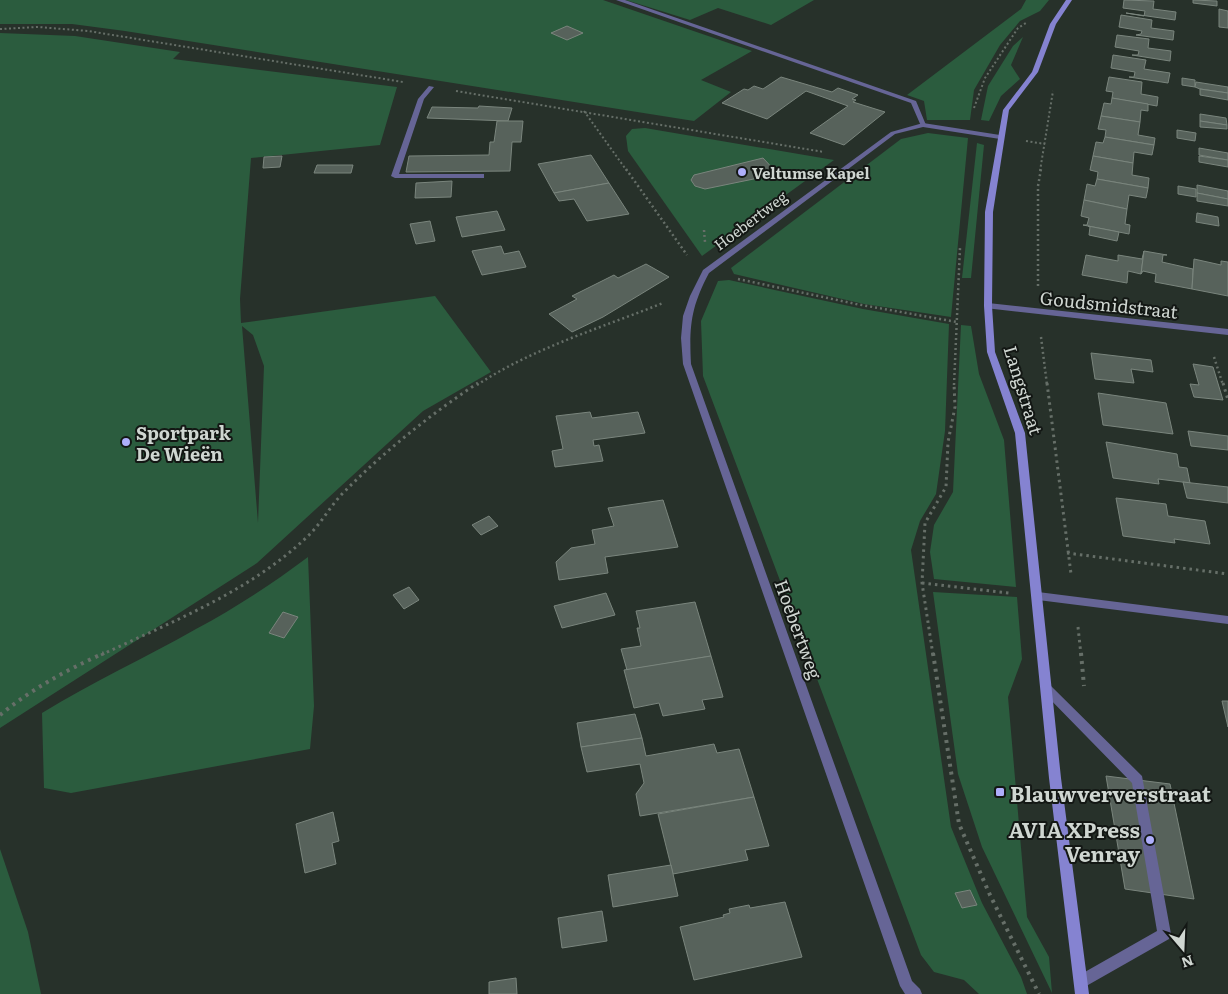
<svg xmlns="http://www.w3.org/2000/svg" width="1228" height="994" viewBox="0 0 1228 994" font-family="Literata,serif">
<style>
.green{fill:#2b5c3e;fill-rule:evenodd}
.building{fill:#57625b;stroke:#7a857d}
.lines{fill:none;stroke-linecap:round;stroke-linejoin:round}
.path-far3{stroke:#666f68;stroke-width:2;stroke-dasharray:2 2.5;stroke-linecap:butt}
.path-far2{stroke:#666f68;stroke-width:2.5;stroke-dasharray:2 3;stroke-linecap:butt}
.path-far1{stroke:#666f68;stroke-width:3;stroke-dasharray:2.5 4;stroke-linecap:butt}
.path{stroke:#666f68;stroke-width:4;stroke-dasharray:3 5;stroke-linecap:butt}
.service{fill:#666596;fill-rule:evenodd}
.minor{fill:#666596;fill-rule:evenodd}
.secondary{fill:#8583d1;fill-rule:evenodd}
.poi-dot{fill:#aeaefa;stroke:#131714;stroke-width:2}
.labels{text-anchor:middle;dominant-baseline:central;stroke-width:4;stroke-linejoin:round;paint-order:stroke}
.far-poi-label{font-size:15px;font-weight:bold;fill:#cfd6d1;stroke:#131714;text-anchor:start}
.far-street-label{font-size:15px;fill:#cfd6d1;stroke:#131714}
.street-label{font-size:18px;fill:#cfd6d1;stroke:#131714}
.poi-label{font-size:18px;font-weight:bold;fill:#cfd6d1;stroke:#131714;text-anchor:start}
.near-poi-label{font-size:21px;font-weight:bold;fill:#cfd6d1;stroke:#131714;text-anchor:start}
</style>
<rect width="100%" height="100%" fill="#27312a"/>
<g class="green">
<path d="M0,0H603L752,51L701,80L731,92L694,121L125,31L72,24H0Z"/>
<path d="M626,0H814L771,25L718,8L690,20Z"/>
<path d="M1026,0H1049L1040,11L1020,21L1000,45L974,90L970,120H927L924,101L907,95L1021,9Z"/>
<path d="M0,33L75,36L180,52L173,59L397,87L380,145L251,158L240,299L241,323L435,296L491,372L423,411L257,563L0,728ZM242,326L253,335L264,366L258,523Z"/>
<path d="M1023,37L1011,65L1020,79L1001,96L989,121L981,120L988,86L1013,46Z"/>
<path d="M645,128L834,160L702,256L628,151L626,136L632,129Z"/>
<path d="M928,133L968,138L951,317L864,304L734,274L731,268L901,139Z"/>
<path d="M977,143L984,145L971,278H962Z"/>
<path d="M729,280L863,309L949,324L945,431L936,494L920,521L911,550L951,827L982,903L1021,977L1027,994H979L964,980L934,972L921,955L703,376L701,321L718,281Z"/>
<path d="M961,325L971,326L979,374L1004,440L1016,587L934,579L930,552L934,525L953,492Z"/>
<path d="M308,557L314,706L310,749L71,793L44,788L42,713C92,682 145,658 196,629C235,608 272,584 308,557Z"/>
<path d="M933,592L1017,597L1022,659L1008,697L1027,917L1049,957L1052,993L982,847L958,774Z"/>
<path d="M0,849L28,932L41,994H0Z"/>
</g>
<g class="building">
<path d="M1124,0L1154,1L1153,9L1176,12L1175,20L1126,13L1144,16L1145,11L1123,8Z"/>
<path d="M1193,0L1217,1V6L1193,3Z"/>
<path d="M1219,9L1228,11V28L1219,27Z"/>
<path d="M1121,15L1152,20L1151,28L1174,31L1173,40L1136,35L1141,34L1142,31L1119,27Z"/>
<path d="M567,26L583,33L567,40L551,33Z"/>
<path d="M1117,35L1149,39L1148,48L1171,51L1170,61L1132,55H1138L1139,51L1115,47Z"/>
<path d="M1113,55L1146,60L1144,69L1170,73L1168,83L1129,77H1134L1135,72L1111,68Z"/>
<path d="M781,77L832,92L838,88L858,95L852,99L856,100L853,102L885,112L844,145L810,133L848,106L806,91L767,119L722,103L744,89L748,90L754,86L763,89Z"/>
<path d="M1109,77L1142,82L1141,94L1158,97L1157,106L1112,98L1113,92L1106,91Z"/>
<path d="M1182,78L1195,80V87L1182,85Z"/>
<path d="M1196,82L1228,87V93L1200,89L1195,87Z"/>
<path d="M1200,89L1228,93V100L1200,95Z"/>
<path d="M1112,98L1148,104V111L1141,110L1140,122L1101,116L1104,103L1111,104Z"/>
<path d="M479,106L512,108L508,121L427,118L432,107L478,108Z"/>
<path d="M1200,114L1226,118L1227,125L1200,121Z"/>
<path d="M1101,116L1140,122L1138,135L1155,138L1154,145L1105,137L1106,130L1098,129Z"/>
<path d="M497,121H523L521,142H512L510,171L406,172L409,156L489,155L490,142H494Z"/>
<path d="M1200,121L1227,125V129L1200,127Z"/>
<path d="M1177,130L1196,133L1195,141L1177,138Z"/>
<path d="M1105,137L1154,145L1152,155L1134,152L1133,163L1093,156L1096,142L1103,143Z"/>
<path d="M1199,148L1228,153V160L1199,155Z"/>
<path d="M591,155L609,183L554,193L538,164Z"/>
<path d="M282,156L280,167L263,168L264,157Z"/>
<path d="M1093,156L1133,163L1132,175L1149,178L1148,188L1097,179L1098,172L1090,170Z"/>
<path d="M1199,156L1228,160V167L1199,162Z"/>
<path d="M763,158L778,174L705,189L695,186L691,180L694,175Z"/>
<path d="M317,165H353L351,173H314Z"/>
<path d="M1097,179L1148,188L1146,198L1129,195L1127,209L1084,200L1087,184L1095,186Z"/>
<path d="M452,181L451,197L415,198L416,183Z"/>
<path d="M609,183L629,214L587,221L574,199L559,201L554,193Z"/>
<path d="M1197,185L1228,191V199L1197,193Z"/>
<path d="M1178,186L1196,189V197L1178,194Z"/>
<path d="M1197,193L1228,199V206L1197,201Z"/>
<path d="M1084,200L1127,209L1125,224L1130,225L1129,234L1083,225H1087L1089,218L1081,216Z"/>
<path d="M497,211L505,230L462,237L456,217Z"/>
<path d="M1197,213L1218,217L1219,226L1196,222Z"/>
<path d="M430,221L435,241L416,244L410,224Z"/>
<path d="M1088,226L1119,232L1117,241L1089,235L1090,227Z"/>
<path d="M501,246L504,254L519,251L526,267L482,275L472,251Z"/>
<path d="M1144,251L1141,274L1128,271L1127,283L1082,275L1086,255L1118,261V255L1142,259Z"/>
<path d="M1144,251L1167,255H1163L1162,262L1193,269L1192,289L1155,282L1156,274L1143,271L1141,274Z"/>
<path d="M1194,259L1221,265V261L1228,262V296L1192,289Z"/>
<path d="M646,264L669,277L603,317L572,332L549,314L577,299L572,296L614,275L618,278Z"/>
<path d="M1091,353L1151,360L1153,372L1131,369L1134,383L1095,379Z"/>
<path d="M1193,364L1213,367L1223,400L1194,397L1190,384L1199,385Z"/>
<path d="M1098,393L1166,403L1173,434L1103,425Z"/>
<path d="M590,412L592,418L638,412L645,433L593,440L594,446L599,445L603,461L555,467L552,451L563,449L556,416Z"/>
<path d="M1188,431L1228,436V450L1191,446Z"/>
<path d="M1106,442L1177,454L1179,467L1187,468L1190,483L1158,479L1159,484L1113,478Z"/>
<path d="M1183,482L1228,487V503L1187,498Z"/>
<path d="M1116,498L1166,504L1168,516L1205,521L1210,544L1174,539L1175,543L1123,536Z"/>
<path d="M663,500L678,547L605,557L608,573L559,580L556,562L571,548L595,544L592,530L614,526L608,508Z"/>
<path d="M489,516L498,526L481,535L472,525Z"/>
<path d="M409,587L419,600L404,609L393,595Z"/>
<path d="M606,593L615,615L562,628L554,606Z"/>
<path d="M695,602L711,656L627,670L621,649L641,646L637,628H640L636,611Z"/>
<path d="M283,612L298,617L284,638L269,633Z"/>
<path d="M711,656L723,697L702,700L705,709L663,716L659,703L634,708L624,670Z"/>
<path d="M1222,701H1228V727Z"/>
<path d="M635,714L642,738L581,747L577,723Z"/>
<path d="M642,738L646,756L714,744L717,753L739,749L754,797L640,816L636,794L644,783L640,764L587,772L581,747Z"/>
<path d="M1106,776L1170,784L1194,899L1125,889Z"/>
<path d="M754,797L769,846L745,850L748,860L673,874L658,814Z"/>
<path d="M333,812L339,841L332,843L336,864L305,873L296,824Z"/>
<path d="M671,865L678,896L613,907L608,875Z"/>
<path d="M970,890L977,905L962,908L955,893Z"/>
<path d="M785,902L802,957L694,980L680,927L724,917L723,915L730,913L729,909L749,905L750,908Z"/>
<path d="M602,911L607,941L562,948L558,918Z"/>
<path d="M516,978L517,994H489V982Z"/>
</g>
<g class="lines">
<g class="path-far3">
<path d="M0,29L38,27L88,31L403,82"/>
<path d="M456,91L824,152"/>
<path d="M974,108L985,78L1018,28L1026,23"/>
<path d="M584,111L627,171"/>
<path d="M1026,141L1045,144"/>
<path d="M1040,171L1053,91"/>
</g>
<g class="path-far2">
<path d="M626,169L687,255"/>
<path d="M704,230L705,242"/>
<path d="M738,279L856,304L957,322"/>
<path d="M1038,286V186L1041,169"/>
<path d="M1041,337L1047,385"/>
<path d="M1214,357L1223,385"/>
<path d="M477,385C533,348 601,328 663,303"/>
<path d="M954,385L960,248"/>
</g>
<g class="path-far1">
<path d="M1047,383L1071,574"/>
<path d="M1223,383L1228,400"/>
<path d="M1067,553L1228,574"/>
<path d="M922,583L1009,593"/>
<path d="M1078,627L1081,655"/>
<path d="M101,655C173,621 252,591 310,534C323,521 332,503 346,490C386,450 431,414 478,383"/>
<path d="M933,655L922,583L925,523L946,487L948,442L955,407L954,383"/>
</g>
<g class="path">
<path d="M933,653L959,824L990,895L1039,994"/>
<path d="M1081,653L1084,686"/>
<path d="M0,715C33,688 65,671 104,653"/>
</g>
<g class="service">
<path d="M616,0H625L916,101L926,125L921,126L911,103Z"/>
<path d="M429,86L434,87L424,99L399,174H484V178H395L391,176L418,99Z"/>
<path d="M1047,684L1051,686L1142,776L1171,934L1169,939L1081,989L1076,987L1074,982L1076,977L1157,931L1132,783L1043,692L1041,689L1043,686Z"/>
</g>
<g class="minor">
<path d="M923,123L1000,135L1003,137L1000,139L923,127L895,134L709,273C691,307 689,326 691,364L912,981L920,989L922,994H905L900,986L683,364L681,338L683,316L690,296L703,270L891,132Z"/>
<path d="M988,303L1228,329V335L985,308V304Z"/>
<path d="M1038,592L1228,616V624L1038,600L1034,599L1033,596L1034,593Z"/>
</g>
<path class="secondary" d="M1066,0H1072L1056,24L1038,72L1009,110L993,212L992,306L995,352L1025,433L1061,778L1089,994H1075L1049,778L1015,433L987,352L984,306L985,212L1003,110L1032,72L1050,24Z"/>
</g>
<g class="poi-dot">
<circle cx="742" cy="172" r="5"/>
<circle cx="126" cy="442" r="5"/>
<rect x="995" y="787" width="10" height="10" rx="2.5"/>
<circle cx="1150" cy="840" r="5"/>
</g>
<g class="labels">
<g class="far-poi-label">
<text x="752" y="172">Veltumse Kapel</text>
</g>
<g class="far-street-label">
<text transform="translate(750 220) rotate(-37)">Hoebertweg</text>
</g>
<g class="street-label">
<text transform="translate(1109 304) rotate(6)">Goudsmidstraat</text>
<text transform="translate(1024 390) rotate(73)">Langstraat</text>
<text transform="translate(799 629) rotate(70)">Hoebertweg</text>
</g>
<g class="poi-label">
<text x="136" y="432">Sportpark<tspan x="136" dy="21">De Wieën</tspan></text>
</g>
<g class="near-poi-label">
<text x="1010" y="792">Blauwververstraat</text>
<text x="1140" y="828" text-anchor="end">AVIA XPress<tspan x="1140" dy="24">Venray</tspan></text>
</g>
</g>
<g transform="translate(1183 949) rotate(161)" stroke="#131714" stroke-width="4" paint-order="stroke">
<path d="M0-4L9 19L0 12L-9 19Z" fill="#cfd6d1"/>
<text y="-8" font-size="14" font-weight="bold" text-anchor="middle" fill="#cfd6d1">N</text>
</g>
</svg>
